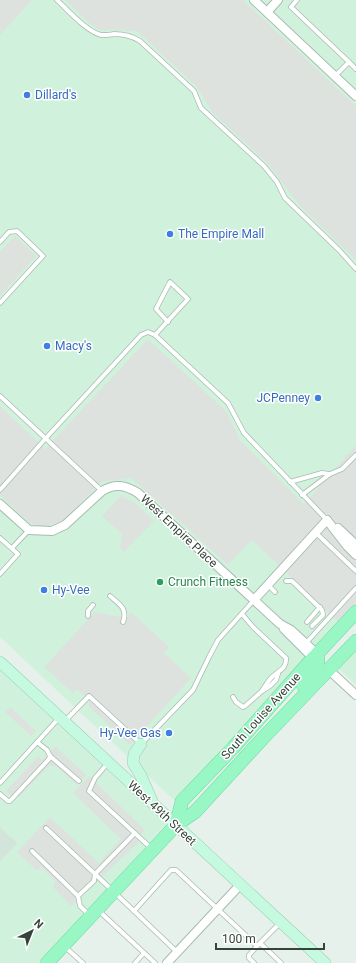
<svg xmlns="http://www.w3.org/2000/svg" width="356" height="963" viewBox="0 0 356 963" font-family="Roboto,sans-serif">
<style>
.residential{fill:#d3e5db}
.commercial{fill:#d0f2dc}
.parking{fill:#dde2de}
.lines{fill:none;stroke-linecap:round;stroke-linejoin:round}
.service-casing{stroke:#a8bcb0;stroke-width:5.5}
.minor-casing{stroke:#a8bcb0;stroke-width:10}
.secondary-casing{stroke:#97ceb2;stroke-width:12}
.primary-casing{stroke:#69db9c;stroke-width:14}
.service{stroke:#fff;stroke-width:4}
.minor{stroke:#fff;stroke-width:8}
.secondary{stroke:#c5fae0;stroke-width:11}
.primary{stroke:#98f7c4;stroke-width:13}
.shop-dot{fill:#3f7fe0;stroke:#fff;stroke-width:1.5}
.leisure-dot{fill:#2e9e5b;stroke:#fff;stroke-width:1.5}
.labels{text-anchor:middle;dominant-baseline:central;stroke-width:3;stroke-linejoin:round;paint-order:stroke}
.shop-label{font-size:12px;fill:#366cbe;stroke:#fff;text-anchor:start}
.street-label{font-size:12px;fill:#35433a;stroke:#fff}
.leisure-label{font-size:12px;fill:#27864d;stroke:#fff;text-anchor:start}
</style>
<rect width="100%" height="100%" fill="#e5f1ea"/>
<path class="residential" d="M0,827L18,843L0,862Z"/>
<g class="commercial">
<path d="M0,0H356V607L176,802L0,637Z"/>
<path d="M356,647V685L337,667Z"/>
<path d="M0,671L166,824L39,963H0V862L18,843L0,827Z"/>
</g>
<g class="parking">
<path d="M0,0H32L0,35Z"/>
<path d="M65,0H243L356,106V260L300,206L268,164L212,112L197,87L137,31L100,30L89,23Z"/>
<path d="M15,236L36,256L0,296V252Z"/>
<path d="M148,339L226,411L240,440L304,504L356,445V605L339,623L252,540L228,565L131,478L101,482L63,521L43,527L30,523L0,495V406L45,449Z"/>
<path d="M122,495L125,498L134,502L154,521L124,552L120,548L122,534L102,516Z"/>
<path d="M95,612L125,618L131,612L169,647L164,653L191,678L130,745L89,707V701L77,689L73,693L44,667Z"/>
<path d="M10,707L36,731L31,736L5,712Z"/>
<path d="M55,746L86,775L77,785L56,766H49L19,797L10,795L6,791L38,756L42,760Z"/>
<path d="M89,776L145,830L141,834L138,843L71,906L53,887L55,881L41,867L37,871L17,852L50,817L99,863L121,839L73,793Z"/>
</g>
<g class="lines">
<g class="service-casing">
<g id="service">
<path d="M57,0C69,11 86,31 101,35C105,35 110,35 114,34C124,34 132,36 140,41L194,91L201,108L264,166L277,182L285,198L339,250L356,269"/>
<path d="M297,0L291,7L349,62"/>
<path d="M335,76L349,62L356,69"/>
<path d="M0,242L9,232L17,231L43,256L0,303"/>
<path d="M155,335L188,299L170,282L156,309L168,322"/>
<path d="M0,396L102,491"/>
<path d="M290,482L322,473L330,474"/>
<path d="M0,490L46,438L141,335L148,332L155,335L228,403L244,433L327,520"/>
<path d="M302,495L330,474L342,469L356,455"/>
<path d="M316,533L356,571"/>
<path d="M0,538L18,554L0,574"/>
<path d="M12,548L29,530"/>
<path d="M286,581H292L322,610L323,615L312,626"/>
<path d="M268,585L275,592"/>
<path d="M110,596C119,604 128,608 123,622"/>
<path d="M242,614L253,627L286,658C287,669 278,671 272,677C268,681 265,686 262,691"/>
<path d="M88,616V611L93,605"/>
<path d="M307,622L320,607"/>
<path d="M306,643L356,588"/>
<path d="M233,697L236,702L243,707L245,706L262,691L270,686L276,680L278,674"/>
<path d="M64,722L89,696L141,744L193,690L209,657L218,640L254,600"/>
<path d="M50,756L79,781"/>
<path d="M108,763L95,778L89,791L152,849"/>
<path d="M0,783L59,718"/>
<path d="M0,794L8,801H10L49,759L50,756L47,750L37,742"/>
<path d="M46,828L95,874L135,833"/>
<path d="M32,851L78,896"/>
<path d="M95,874L134,911L171,870H176L257,946L249,955V958L254,963"/>
<path d="M99,911L155,963"/>
<path d="M134,911L177,952"/>
<path d="M89,915L80,906L78,896L94,881L95,874"/>
<path d="M260,943L281,963"/>
<path d="M257,946L281,922"/>
<path d="M65,947L83,963"/>
<path d="M135,963L144,953"/>
</g>
</g>
<g class="minor-casing">
<g id="minor">
<path d="M254,0L356,96"/>
<path d="M267,12L278,0"/>
<path d="M0,504L29,530L52,531L65,525L102,491C115,483 125,485 138,493L280,624L291,630L317,654"/>
<path d="M327,520L347,546L356,555"/>
<path d="M338,528L356,545"/>
<path d="M254,600L327,520"/>
<path d="M284,629L313,658"/>
<path d="M329,670L356,695"/>
<path d="M167,963L240,885"/>
</g>
</g>
<g class="secondary-casing">
<g id="secondary">
<path d="M0,662L325,963"/>
<path d="M141,744L134,754L133,763L141,776L152,801"/>
</g>
</g>
<g class="primary-casing">
<g id="primary">
<path d="M303,685C313,674 321,669 317,654L356,612"/>
<path d="M176,825L182,801L233,748L313,658"/>
<path d="M47,963L176,825L195,812L263,738L356,641"/>
</g>
</g>
<use href="#service" class="service"/>
<use href="#minor" class="minor"/>
<use href="#secondary" class="secondary"/>
<use href="#primary" class="primary"/>
</g>
<g class="shop-dot">
<circle cx="27" cy="95" r="4"/>
<circle cx="170" cy="234" r="4"/>
<circle cx="47" cy="346" r="4"/>
<circle cx="318" cy="398" r="4"/>
<circle cx="44" cy="590" r="4"/>
<circle cx="169" cy="733" r="4"/>
</g>
<circle class="leisure-dot" cx="160" cy="582" r="4"/>
<g class="labels">
<g class="shop-label">
<text x="35" y="95">Dillard's</text>
<text x="178" y="234">The Empire Mall</text>
<text x="55" y="346">Macy's</text>
<text x="310" y="398" text-anchor="end">JCPenney</text>
<text x="52" y="590">Hy-Vee</text>
<text x="161" y="733" text-anchor="end">Hy-Vee Gas</text>
</g>
<g class="street-label">
<text transform="translate(179 531) rotate(43)">West Empire Place</text>
<text transform="translate(261 716) rotate(-48)">South Louise Avenue</text>
<text transform="translate(162 813) rotate(43)">West 49th Street</text>
</g>
<g class="leisure-label">
<text x="168" y="582">Crunch Fitness</text>
</g>
</g>
<g transform="translate(32 931) rotate(43)" stroke="#ffffff" stroke-width="3" paint-order="stroke">
<path d="M0-3L7 15L0 10L-7 15Z" fill="#35433a"/>
<text y="-6" font-size="11" font-weight="bold" text-anchor="middle" fill="#35433a">N</text>
</g>
<path d="M216 943v6h108v-6" fill="none" stroke="#35433a" stroke-width="2"/>
<text x="222" y="943" font-size="12" fill="#35433a" stroke="#ffffff" stroke-width="3" paint-order="stroke">100 m</text>
</svg>
